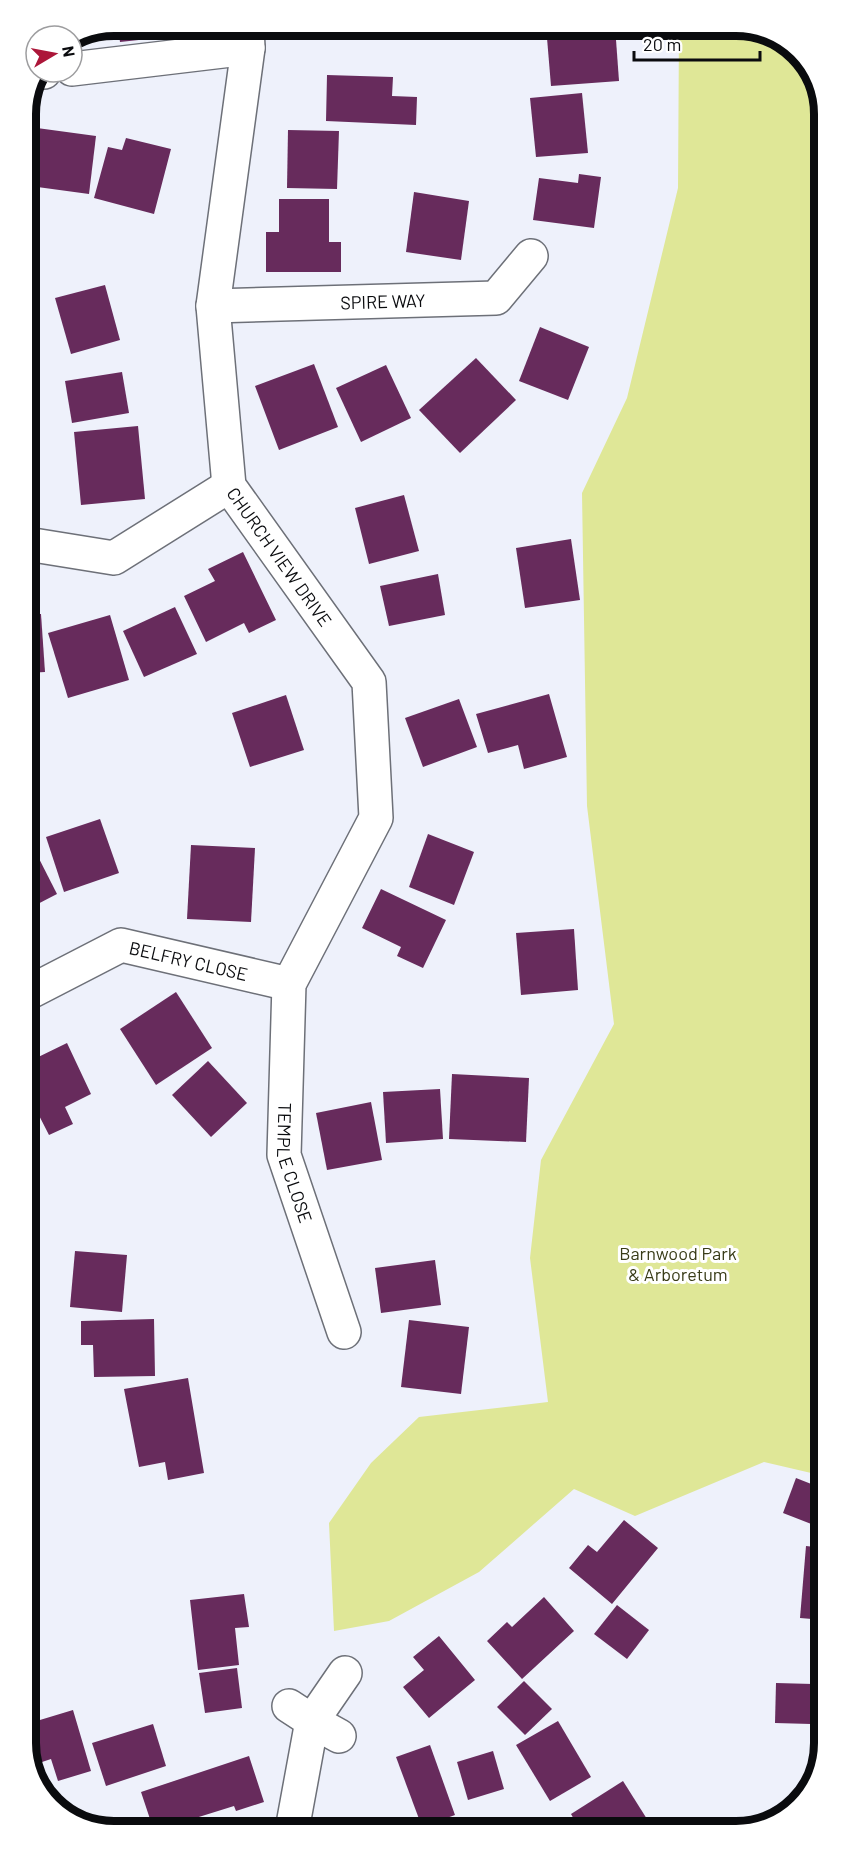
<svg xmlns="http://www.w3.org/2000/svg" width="850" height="1857" viewBox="0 0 850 1857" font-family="Barlow,sans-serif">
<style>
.green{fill:#dfe797}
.building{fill:#672b5c}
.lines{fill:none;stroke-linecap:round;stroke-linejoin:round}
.minor-casing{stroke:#6d7078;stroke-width:36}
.minor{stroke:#fff;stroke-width:33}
.labels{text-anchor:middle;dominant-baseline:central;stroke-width:6;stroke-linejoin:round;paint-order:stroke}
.street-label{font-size:18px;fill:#0a0b0e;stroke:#fff}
.park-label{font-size:18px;fill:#383b17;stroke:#fff}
.rim{fill:none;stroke:#0a0b0e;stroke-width:8}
</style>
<rect width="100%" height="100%" fill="#eef1fb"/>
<path class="green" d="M679,26H742L790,44L820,85L824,1476L764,1462L635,1516L574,1489L479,1572L389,1621L334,1631L329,1523L371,1463L419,1417L548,1402L530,1258L541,1160L614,1024L587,806L582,493L627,398L678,188Z"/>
<g class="building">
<path d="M118,26H175L176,36L120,42Z"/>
<path d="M546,26H615L619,81L551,86Z"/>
<path d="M327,75L393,77L392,96L417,97L416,125L326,121Z"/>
<path d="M582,93L588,153L536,157L530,98Z"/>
<path d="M37,128L96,136L89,194L30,186Z"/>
<path d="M288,130L339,131L337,189L287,188Z"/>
<path d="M126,138L171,149L154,214L94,198L108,147L122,150Z"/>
<path d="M579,174L601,177L594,228L533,220L539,178L578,183Z"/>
<path d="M414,192L469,201L461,260L406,252Z"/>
<path d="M279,199H329V242H341V272H266V232H279Z"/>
<path d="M105,285L120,340L71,354L55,298Z"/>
<path d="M540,327L589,347L568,400L519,381Z"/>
<path d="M476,358L516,400L460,453L419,410Z"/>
<path d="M314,364L338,427L279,450L255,386Z"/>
<path d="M386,365L411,418L361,442L336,388Z"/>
<path d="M122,372L129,413L72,423L65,381Z"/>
<path d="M138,426L145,499L81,505L74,432Z"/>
<path d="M404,495L419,551L369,564L355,508Z"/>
<path d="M571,539L580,600L525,608L516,548Z"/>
<path d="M243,552L276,620L249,633L244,623L206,642L184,596L215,581L208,569Z"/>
<path d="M438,574L445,615L389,626L380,586Z"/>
<path d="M175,607L197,654L144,677L123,631Z"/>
<path d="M27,614H41L45,672L27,673Z"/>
<path d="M110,615L129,680L68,698L48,633Z"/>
<path d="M549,694L567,757L524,769L518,745L488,753L476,714Z"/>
<path d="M286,695L304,750L250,767L232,713Z"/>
<path d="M459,699L477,747L423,767L405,718Z"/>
<path d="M100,819L119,873L64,892L46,837Z"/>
<path d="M428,834L474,852L454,905L409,887Z"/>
<path d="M28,837L57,894L28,909Z"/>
<path d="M191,845L255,848L251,922L187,919Z"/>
<path d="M381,889L446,920L423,968L397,956L401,947L362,928Z"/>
<path d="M574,929L578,990L521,995L516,933Z"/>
<path d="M176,992L212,1048L156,1085L120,1029Z"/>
<path d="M67,1043L91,1094L65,1107L73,1124L49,1135L28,1094V1062Z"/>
<path d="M208,1061L247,1103L211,1137L172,1095Z"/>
<path d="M452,1074L529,1078L526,1142L449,1139Z"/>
<path d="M440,1089L443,1139L386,1143L383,1092Z"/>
<path d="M371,1102L382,1160L327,1170L316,1113Z"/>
<path d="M75,1251L127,1255L122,1312L70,1307Z"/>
<path d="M435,1260L441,1305L381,1313L375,1268Z"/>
<path d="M154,1319L155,1376L94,1377L93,1345H81V1321Z"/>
<path d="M409,1320L469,1327L461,1394L401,1387Z"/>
<path d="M188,1378L204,1473L168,1480L165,1462L139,1467L124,1389Z"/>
<path d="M796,1478L824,1489V1516L819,1527L783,1513Z"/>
<path d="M624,1520L658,1548L612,1604L569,1568L588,1545L597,1552Z"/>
<path d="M806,1546L824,1548V1620L800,1618Z"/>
<path d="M244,1594L249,1627L235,1628L239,1665L198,1670L190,1600Z"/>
<path d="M544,1597L574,1631L522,1679L487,1641L507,1622L512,1627Z"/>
<path d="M617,1605L649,1630L627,1659L594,1634Z"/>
<path d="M439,1636L475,1680L429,1718L403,1687L424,1670L413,1657Z"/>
<path d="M237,1668L242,1708L205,1713L199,1673Z"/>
<path d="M524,1681L552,1709L525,1735L497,1707Z"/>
<path d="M776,1683L813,1684L811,1724L775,1723Z"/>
<path d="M824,1706V1725L819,1707Z"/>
<path d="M73,1710L91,1771L58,1781L51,1759L30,1766V1723Z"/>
<path d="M558,1721L591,1777L550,1801L516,1745Z"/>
<path d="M153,1724L166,1766L106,1786L92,1743Z"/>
<path d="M430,1745L455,1815L422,1827L396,1757Z"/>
<path d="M493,1751L504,1789L468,1800L457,1762Z"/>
<path d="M249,1756L264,1802L236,1811L234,1806L154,1831L141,1792Z"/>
<path d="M623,1781L652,1827L579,1828L571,1814Z"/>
</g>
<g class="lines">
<g class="minor-casing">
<g id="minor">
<path id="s1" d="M247,26L248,48L213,306L229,486L369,682L376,818L289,984L284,1155L344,1332"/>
<path d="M72,69L248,48"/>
<path d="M42,72H44"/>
<path id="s2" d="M213,306L496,298L531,256"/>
<path d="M27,544L114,558L229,486"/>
<path id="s3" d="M28,993L121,945L289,984"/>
<path d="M289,1706L312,1721L345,1673"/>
<path d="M292,1830L312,1721L339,1736"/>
</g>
</g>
<use href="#minor" class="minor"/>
</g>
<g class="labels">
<g class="street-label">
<text stroke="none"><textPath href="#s2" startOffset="170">SPIRE WAY</textPath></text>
<text stroke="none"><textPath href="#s1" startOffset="550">CHURCH VIEW DRIVE</textPath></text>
<text stroke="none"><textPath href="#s3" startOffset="174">BELFRY CLOSE</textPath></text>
<text stroke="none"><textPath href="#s1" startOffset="1208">TEMPLE CLOSE</textPath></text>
</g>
<g class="park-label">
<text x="678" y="1253">Barnwood Park<tspan x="678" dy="21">&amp; Arboretum</tspan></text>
</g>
</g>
<path d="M0 0H850V1857H0ZM114 36H736A78 78 0 0 1 814 114V1743A78 78 0 0 1 736 1821H114A78 78 0 0 1 36 1743V114A78 78 0 0 1 114 36Z" fill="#fff" fill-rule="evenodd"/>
<path class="rim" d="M114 36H736A78 78 0 0 1 814 114V1743A78 78 0 0 1 736 1821H114A78 78 0 0 1 36 1743V114A78 78 0 0 1 114 36Z"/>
<g transform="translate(54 54) rotate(80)"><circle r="28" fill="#ffffff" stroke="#9d9d9f" stroke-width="1.5"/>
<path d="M0-4.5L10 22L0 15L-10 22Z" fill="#ac1639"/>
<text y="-9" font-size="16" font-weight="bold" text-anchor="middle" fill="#0a0b0e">N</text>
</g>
<path d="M634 51v9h126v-9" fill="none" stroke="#0a0b0e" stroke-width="3"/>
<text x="643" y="51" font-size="18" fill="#0a0b0e" stroke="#ffffff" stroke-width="4.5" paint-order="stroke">20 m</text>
</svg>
